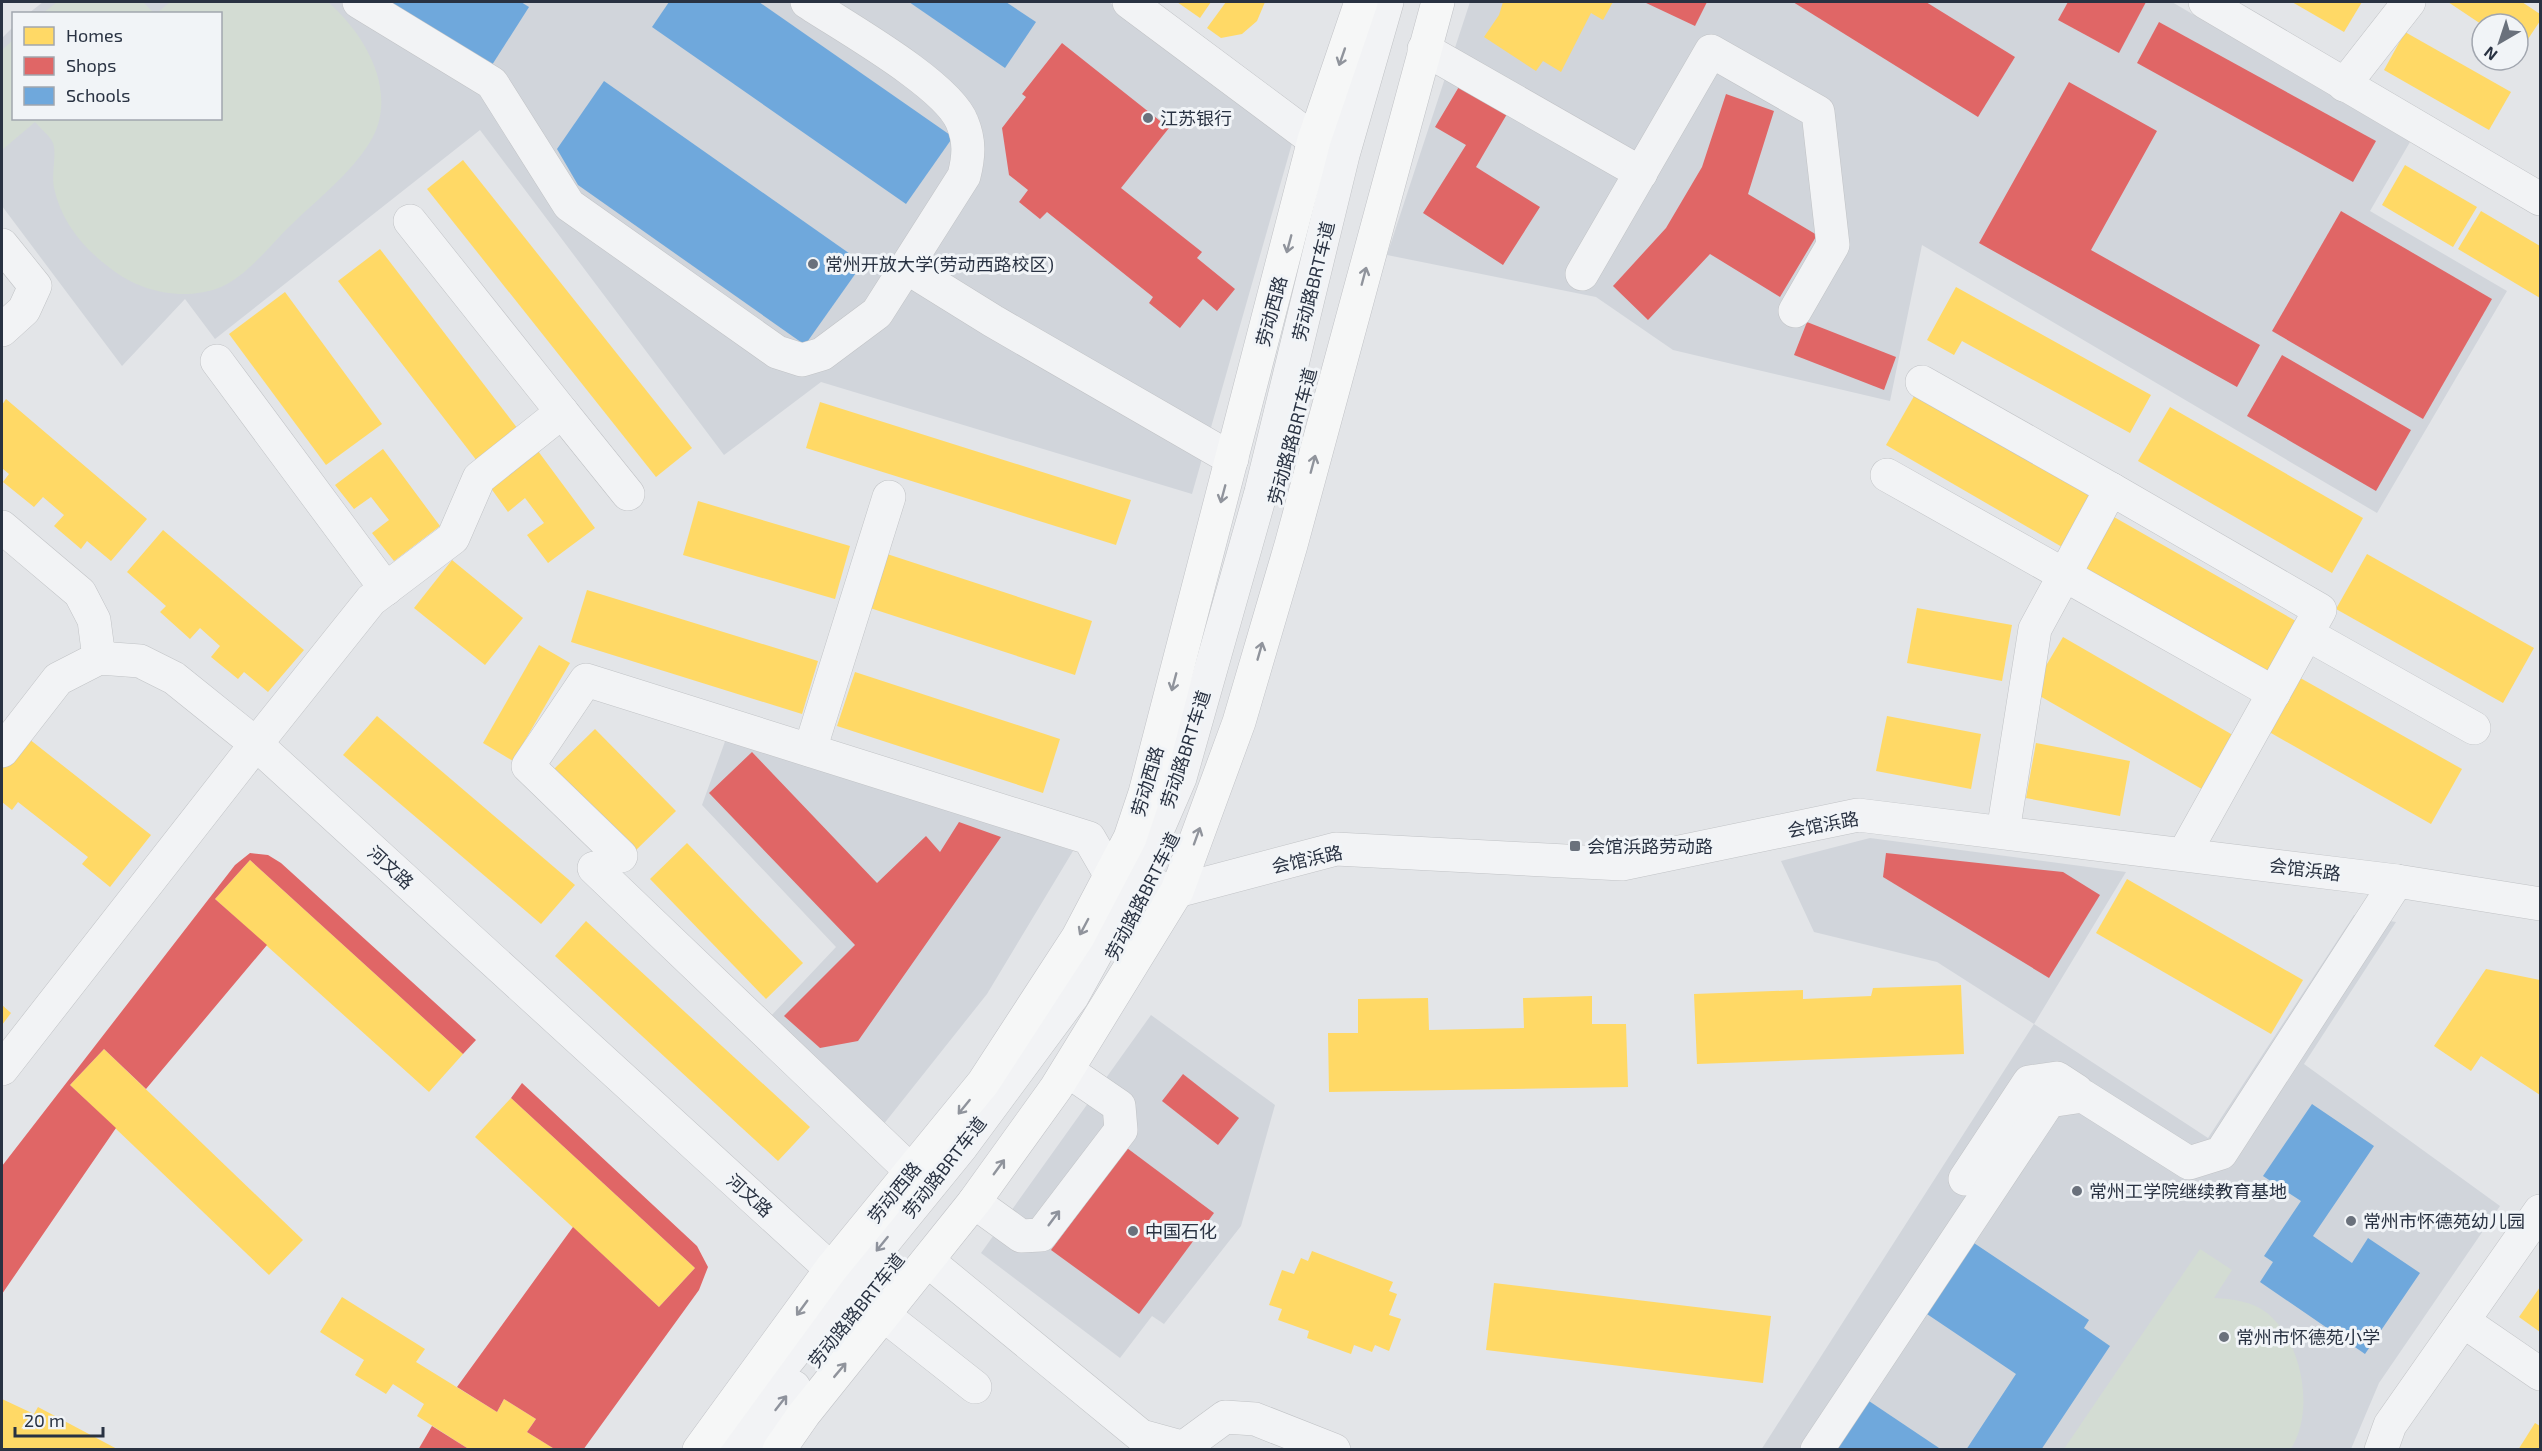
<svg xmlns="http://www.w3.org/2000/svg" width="2542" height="1451" viewBox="0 0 2542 1451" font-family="'Exo 2','Noto Sans SC',sans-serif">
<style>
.built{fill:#d1d5db}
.green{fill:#d3dcd3}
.homes{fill:#ffd966}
.shops{fill:#e06666}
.schools{fill:#6fa8dc}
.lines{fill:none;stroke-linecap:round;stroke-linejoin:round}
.minor-casing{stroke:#c1c3c6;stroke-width:34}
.major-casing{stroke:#c0c2c6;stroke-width:34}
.minor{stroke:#f2f3f5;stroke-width:33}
.major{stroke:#f6f7f7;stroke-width:33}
.oneway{stroke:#90949c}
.oneway2{stroke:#8e929c}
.poi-dot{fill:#6a717c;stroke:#f1f4f7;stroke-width:2}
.labels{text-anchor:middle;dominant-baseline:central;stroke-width:6;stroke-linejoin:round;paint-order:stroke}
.poi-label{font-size:18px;fill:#293242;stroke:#f1f4f7;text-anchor:start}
.street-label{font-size:18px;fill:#293242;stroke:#f1f4f7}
</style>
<rect width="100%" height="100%" fill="#e3e5e8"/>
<g class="built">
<path d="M43,2H1109L1293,140L1192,494L821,382L724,455L480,130L215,339L185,299L122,366L2,206V38L13,27L14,118H220V14L29,13Z"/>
<path d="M1470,2H2172L2410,142L2370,211L2507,291L2377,513L1922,245L1890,401L1673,350L1596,297L1387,255Z"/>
<path d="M727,736L1073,851L987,994L883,1125L770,1017L836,947L702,805Z"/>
<path d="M1870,838L2126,872L2034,1024L2208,1138L2354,915L2396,922L2304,1064L2500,1206L2379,1383L2351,1449L1761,1450L2034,1024L1937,962L1814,932L1781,861Z"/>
<path d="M1151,1015L1275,1105L1241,1226L1164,1324L1152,1316L1120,1358L981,1253Z"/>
</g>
<g class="green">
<path d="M57,2H143L154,13H43Z"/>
<path d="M170,2H328C365,34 400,93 370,142C350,174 319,198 292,224C271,244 248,275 221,287C184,302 140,292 110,268C83,248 61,221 54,188C51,174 57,155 53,143C50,136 40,128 35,122L2,150V50L13,40L14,118H220V14L157,13Z"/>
<path d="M2200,1249L2232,1270L2214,1298C2232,1299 2252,1301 2267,1313C2302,1341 2316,1412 2290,1450L2064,1449Z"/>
</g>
<g class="homes">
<path d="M1177,2H1211L1200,18Z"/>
<path d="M1226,2H1265L1257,21L1242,34L1221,38L1207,28Z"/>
<path d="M1503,2H1613L1603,20L1591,13L1561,72L1543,61L1536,71L1484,37L1499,15Z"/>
<path d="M2292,2H2362L2344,32Z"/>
<path d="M2448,2H2522L2540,14V21L2520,51L2518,49V24H2481Z"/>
<path d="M2405,32L2511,92L2489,130L2384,70Z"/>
<path d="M463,160L692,448L656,477L427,189Z"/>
<path d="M2405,165L2477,207L2453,247L2382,205Z"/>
<path d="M2481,211L2540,246V298L2458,249Z"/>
<path d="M380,249L518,429L477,461L338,281Z"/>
<path d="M1956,287L2151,395L2130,433L1962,341L1954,355L1927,340Z"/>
<path d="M285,292L382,424L326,465L229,334Z"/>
<path d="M1917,391L2093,492L2062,547L1886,445Z"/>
<path d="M6,399L147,519L111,561L87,541L81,549L54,526L64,515L43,497L34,507L3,482L9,474L2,468V405Z"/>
<path d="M820,402L1131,500L1116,545L806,448Z"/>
<path d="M2170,407L2363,518L2332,573L2138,461Z"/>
<path d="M383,449L440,526L394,561L372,533L389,520L371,497L354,509L335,485Z"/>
<path d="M538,451L595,528L548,563L527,535L544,523L525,498L508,512L490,487Z"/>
<path d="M698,501L850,546L835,599L683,555Z"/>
<path d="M2107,513L2301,624L2270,678L2076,567Z"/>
<path d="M163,530L304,650L268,692L244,672L238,679L211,657L220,646L200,628L190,639L160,612L166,606L127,572Z"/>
<path d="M887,554L1092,621L1075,675L870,608Z"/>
<path d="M2367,554L2534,648L2503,703L2336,609Z"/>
<path d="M452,560L523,618L485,665L414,608Z"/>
<path d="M587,590L818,661L802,714L571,642Z"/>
<path d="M1917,608L2012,625L2002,681L1907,663Z"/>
<path d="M2063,637L2238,738L2207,792L2031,691Z"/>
<path d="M539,645L570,663L513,761L483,743Z"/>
<path d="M855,672L1060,739L1043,793L837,726Z"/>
<path d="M2295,675L2462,769L2431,824L2264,729Z"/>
<path d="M377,716L575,885L541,924L343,755Z"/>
<path d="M1887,716L1981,734L1971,789L1876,771Z"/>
<path d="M595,729L676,811L634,852L553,770Z"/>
<path d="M24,735L151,835L110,887L82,864L88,857L18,802L12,810L2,802V764Z"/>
<path d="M2036,743L2130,761L2120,816L2026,798Z"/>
<path d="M687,843L803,963L766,999L650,879Z"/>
<path d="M250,860L463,1054L429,1092L215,899Z"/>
<path d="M2127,879L2303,980L2271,1034L2096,933Z"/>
<path d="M586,921L810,1127L778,1161L555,956Z"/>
<path d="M2486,969L2540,980V1095L2481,1056L2471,1071L2434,1046Z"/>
<path d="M1961,985L1964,1054L1697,1064L1694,994L1803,990V999L1871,996L1873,988Z"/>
<path d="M1592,996V1024H1626L1628,1087L1329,1092L1328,1033H1358V999L1428,998L1429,1030L1524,1028L1523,998Z"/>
<path d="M2,1005L11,1013L2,1025Z"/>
<path d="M104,1049L303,1240L269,1275L70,1085Z"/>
<path d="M511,1098L695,1268L659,1307L475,1137Z"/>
<path d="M1312,1251L1393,1282L1389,1291L1397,1294L1389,1315L1401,1319L1389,1351L1375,1345L1372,1352L1354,1345L1351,1354L1307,1338L1309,1331L1278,1320L1282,1309L1269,1305L1282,1270L1294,1274L1301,1258L1308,1261Z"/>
<path d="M1494,1283L1771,1316L1763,1383L1486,1350Z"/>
<path d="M2540,1287V1332L2519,1317Z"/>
<path d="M342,1297L425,1349L416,1362L497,1412L504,1399L536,1419L527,1432L556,1450H466L467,1448L417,1416L424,1404L393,1384L386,1394L355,1375L364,1360L320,1332Z"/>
<path d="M2,1399L34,1414L38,1407L119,1450H6L2,1447Z"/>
<path d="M2535,1423L2540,1426V1450H2518Z"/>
</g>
<g class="shops">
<path d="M1644,2H1707L1695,26Z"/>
<path d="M1793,2H1926L2015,57L1978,117Z"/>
<path d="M2068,2H2146L2119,53L2058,20Z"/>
<path d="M2159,22L2376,141L2353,182L2137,63Z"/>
<path d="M1062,43L1169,128L1121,188L1202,252L1197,258L1235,289L1217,311L1203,299L1180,328L1149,303L1153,297L1047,212L1040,219L1019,202L1028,190L1009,175L1002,128L1026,97L1022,94Z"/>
<path d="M2069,82L2157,131L2091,250L2260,345L2237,387L1979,243Z"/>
<path d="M1460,85L1507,114L1476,167L1540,207L1503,265L1423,213L1466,145L1435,127Z"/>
<path d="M1726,94L1774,111L1748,194L1817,235L1780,297L1710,254L1648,320L1613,286L1666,228L1702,167Z"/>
<path d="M2341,211L2492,299L2423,419L2272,331Z"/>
<path d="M1807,322L1896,357L1884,390L1794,355Z"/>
<path d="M2282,355L2411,430L2376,491L2247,416Z"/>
<path d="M752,752L877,883L926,836L940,852L959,822L1001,837L858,1041L820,1048L784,1016L855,945L709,793Z"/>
<path d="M250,853L268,855L281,863L476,1040L463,1054L250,860L215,899L267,945L146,1089L104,1049L70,1085L116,1128L2,1294V1166L235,865Z"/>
<path d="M1886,853L2063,872L2100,895L2049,978L1883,877Z"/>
<path d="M1183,1074L1239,1118L1218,1145L1162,1101Z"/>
<path d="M522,1083L697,1246L708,1267L699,1290L583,1450H556L527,1432L536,1419L504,1399L497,1412L457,1387L573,1227L659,1307L695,1268L511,1098Z"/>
<path d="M1127,1148L1214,1213L1139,1314L1051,1250Z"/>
<path d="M432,1426L467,1448L466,1450H418Z"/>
</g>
<g class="schools">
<path d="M368,2H521L529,7L485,76Z"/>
<path d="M669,2H759L953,137L906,204L652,27Z"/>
<path d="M909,2H1006L1036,22L1005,68Z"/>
<path d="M604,81L863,263L805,345L578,185L557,149Z"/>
<path d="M2312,1104L2374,1146L2313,1236L2352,1263L2368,1238L2420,1273L2365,1354L2260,1282L2273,1262L2264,1256L2301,1201L2263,1176Z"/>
<path d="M1965,1237L2089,1320L2084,1328L2110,1346L2041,1450H1966L2016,1374L1918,1308Z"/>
<path d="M1860,1395L1942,1450H1824Z"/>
</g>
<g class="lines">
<g class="minor-casing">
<g id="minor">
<path d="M359,2L492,83L569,205L777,352L802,360L822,354L877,313L964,176C969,156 970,141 962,122C947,84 843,26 807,2"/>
<path d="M1129,2L1314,140"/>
<path d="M2205,2L2540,199"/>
<path d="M1424,49L1641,173"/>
<path d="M2344,85L2409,2"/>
<path d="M2,245L35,286L24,310L2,330"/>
<path d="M906,267L993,321L1232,459"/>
<path d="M1582,274L1711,51L1818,112L1833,245L1795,311"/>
<path d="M217,361L386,589"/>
<path d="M1922,382L2111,489"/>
<path d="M562,412L628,494"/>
<path d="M1887,475L2274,693"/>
<path d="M2,527L80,593L94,620L99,658"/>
<path d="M2307,634L2474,728"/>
<path d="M810,750L889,497"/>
<path d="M2,751L58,679L99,658L140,661L174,678L256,744L371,600L453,538L479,478L562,412L410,221"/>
<path d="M2003,832L2035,629L2111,489L2320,610L2184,854"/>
<path d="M621,856L528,766L586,680L1089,838L1111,876L1177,891L1336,849L1622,864L1858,815L2397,881L2540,904"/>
<path d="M594,868L911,1171"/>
<path d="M2,1069L256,744L831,1269"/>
<path d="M1965,1179L2029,1082L2057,1078L2077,1091"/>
<path d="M974,1202L1021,1236L1041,1235L1121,1130L1119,1106L1068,1071"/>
<path d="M928,1261L1141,1436L1181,1447"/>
<path d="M885,1316L975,1387"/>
<path d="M2463,1321L2540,1374"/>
<path d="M720,1450L740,1419L962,1146L1072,997L1135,882L1180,778L1261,492L1343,155L1387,2"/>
<path d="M746,1450L794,1387"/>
<path d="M1180,1450L1225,1417L1255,1419L1334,1450"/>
<path d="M1817,1450L2049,1101L2083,1096L2189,1163L2221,1153L2397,881"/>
<path d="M2381,1450L2390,1425L2540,1211"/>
</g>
</g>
<g class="major-casing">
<g id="major">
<path d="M699,1450L831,1269L983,1083L1078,937L1130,838L1145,793L1314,140L1361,2"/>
<path d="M779,1450L804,1414L974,1202L1056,1088L1177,891L1239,722L1291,545L1438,2"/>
</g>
</g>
<use href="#minor" class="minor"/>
<use href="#major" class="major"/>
</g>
<defs><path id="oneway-shaft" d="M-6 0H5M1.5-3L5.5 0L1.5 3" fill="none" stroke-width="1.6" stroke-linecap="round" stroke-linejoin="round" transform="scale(1.5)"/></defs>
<g class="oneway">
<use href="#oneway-shaft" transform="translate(1342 57) rotate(109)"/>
<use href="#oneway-shaft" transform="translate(1289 244) rotate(105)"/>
<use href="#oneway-shaft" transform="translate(1364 276) rotate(-75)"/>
<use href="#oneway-shaft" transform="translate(1313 464) rotate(-75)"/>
<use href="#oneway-shaft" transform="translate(1223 494) rotate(105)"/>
<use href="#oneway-shaft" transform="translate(1260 651) rotate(-74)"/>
<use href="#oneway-shaft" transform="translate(1174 682) rotate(105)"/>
<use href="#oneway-shaft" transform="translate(1197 836) rotate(-70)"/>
<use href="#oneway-shaft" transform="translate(1084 927) rotate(118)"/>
<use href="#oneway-shaft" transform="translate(964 1107) rotate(129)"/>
<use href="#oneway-shaft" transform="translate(999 1167) rotate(-54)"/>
<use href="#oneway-shaft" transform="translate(802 1308) rotate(126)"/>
<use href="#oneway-shaft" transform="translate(840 1370) rotate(-50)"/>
</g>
<g class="oneway2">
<use href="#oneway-shaft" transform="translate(1054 1218) rotate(-53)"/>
<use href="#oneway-shaft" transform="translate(882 1244) rotate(129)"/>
<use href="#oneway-shaft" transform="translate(781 1403) rotate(-52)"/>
</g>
<g class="poi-dot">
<circle cx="1148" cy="118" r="6"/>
<circle cx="813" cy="264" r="6"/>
<rect x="1569" y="840" width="12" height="12" rx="3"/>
<circle cx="2077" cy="1191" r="6"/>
<circle cx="2351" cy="1221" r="6"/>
<circle cx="1133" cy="1231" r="6"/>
<circle cx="2224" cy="1337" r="6"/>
</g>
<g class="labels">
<g class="poi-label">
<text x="1160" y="118">江苏银行</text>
<text x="825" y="264">常州开放大学(劳动西路校区)</text>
<text x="1587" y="846">会馆浜路劳动路</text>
<text x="2089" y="1191">常州工学院继续教育基地</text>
<text x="2363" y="1221">常州市怀德苑幼儿园</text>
<text x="1145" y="1231">中国石化</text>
<text x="2236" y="1337">常州市怀德苑小学</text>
</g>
<g class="street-label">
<text transform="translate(1313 281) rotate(-76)">劳动路BRT车道</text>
<text transform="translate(1271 311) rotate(-75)">劳动西路</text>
<text transform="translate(1292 436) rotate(-75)">劳动路路BRT车道</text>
<text transform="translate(1185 749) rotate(-72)">劳动路BRT车道</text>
<text transform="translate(1147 781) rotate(-74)">劳动西路</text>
<text transform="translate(1823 824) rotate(-10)">会馆浜路</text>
<text transform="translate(1307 859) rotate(-12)">会馆浜路</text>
<text transform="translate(391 867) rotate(42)">河文路</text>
<text transform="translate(2305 869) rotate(7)">会馆浜路</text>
<text transform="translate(1142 896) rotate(-63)">劳动路路BRT车道</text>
<text transform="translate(944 1167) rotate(-52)">劳动路BRT车道</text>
<text transform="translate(894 1192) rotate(-51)">劳动西路</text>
<text transform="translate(750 1195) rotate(42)">河文路</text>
<text transform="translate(856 1310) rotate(-51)">劳动路路BRT车道</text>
</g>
</g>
<rect width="2542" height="1451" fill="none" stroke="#293242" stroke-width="6"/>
<rect x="12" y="12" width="210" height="108" fill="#f1f4f7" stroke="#a1a6af" stroke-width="1.5"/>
<rect x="24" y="27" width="30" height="18" fill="#ffd966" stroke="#a1a6af" stroke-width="1.5"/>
<text x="66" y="42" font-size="18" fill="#293242">Homes</text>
<rect x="24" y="57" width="30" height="18" fill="#e06666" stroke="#a1a6af" stroke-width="1.5"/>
<text x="66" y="72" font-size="18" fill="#293242">Shops</text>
<rect x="24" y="87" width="30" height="18" fill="#6fa8dc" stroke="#a1a6af" stroke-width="1.5"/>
<text x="66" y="102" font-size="18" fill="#293242">Schools</text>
<g transform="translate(2500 42) rotate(219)"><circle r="28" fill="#f1f4f7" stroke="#a1a6af" stroke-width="1.5"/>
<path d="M0-4.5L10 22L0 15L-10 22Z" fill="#6a717c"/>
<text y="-9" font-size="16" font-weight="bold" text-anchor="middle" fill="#293242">N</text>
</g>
<path d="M15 1427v9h88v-9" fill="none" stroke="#293242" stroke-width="3"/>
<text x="24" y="1427" font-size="18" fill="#293242" stroke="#f1f4f7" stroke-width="4.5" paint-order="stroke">20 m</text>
</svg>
